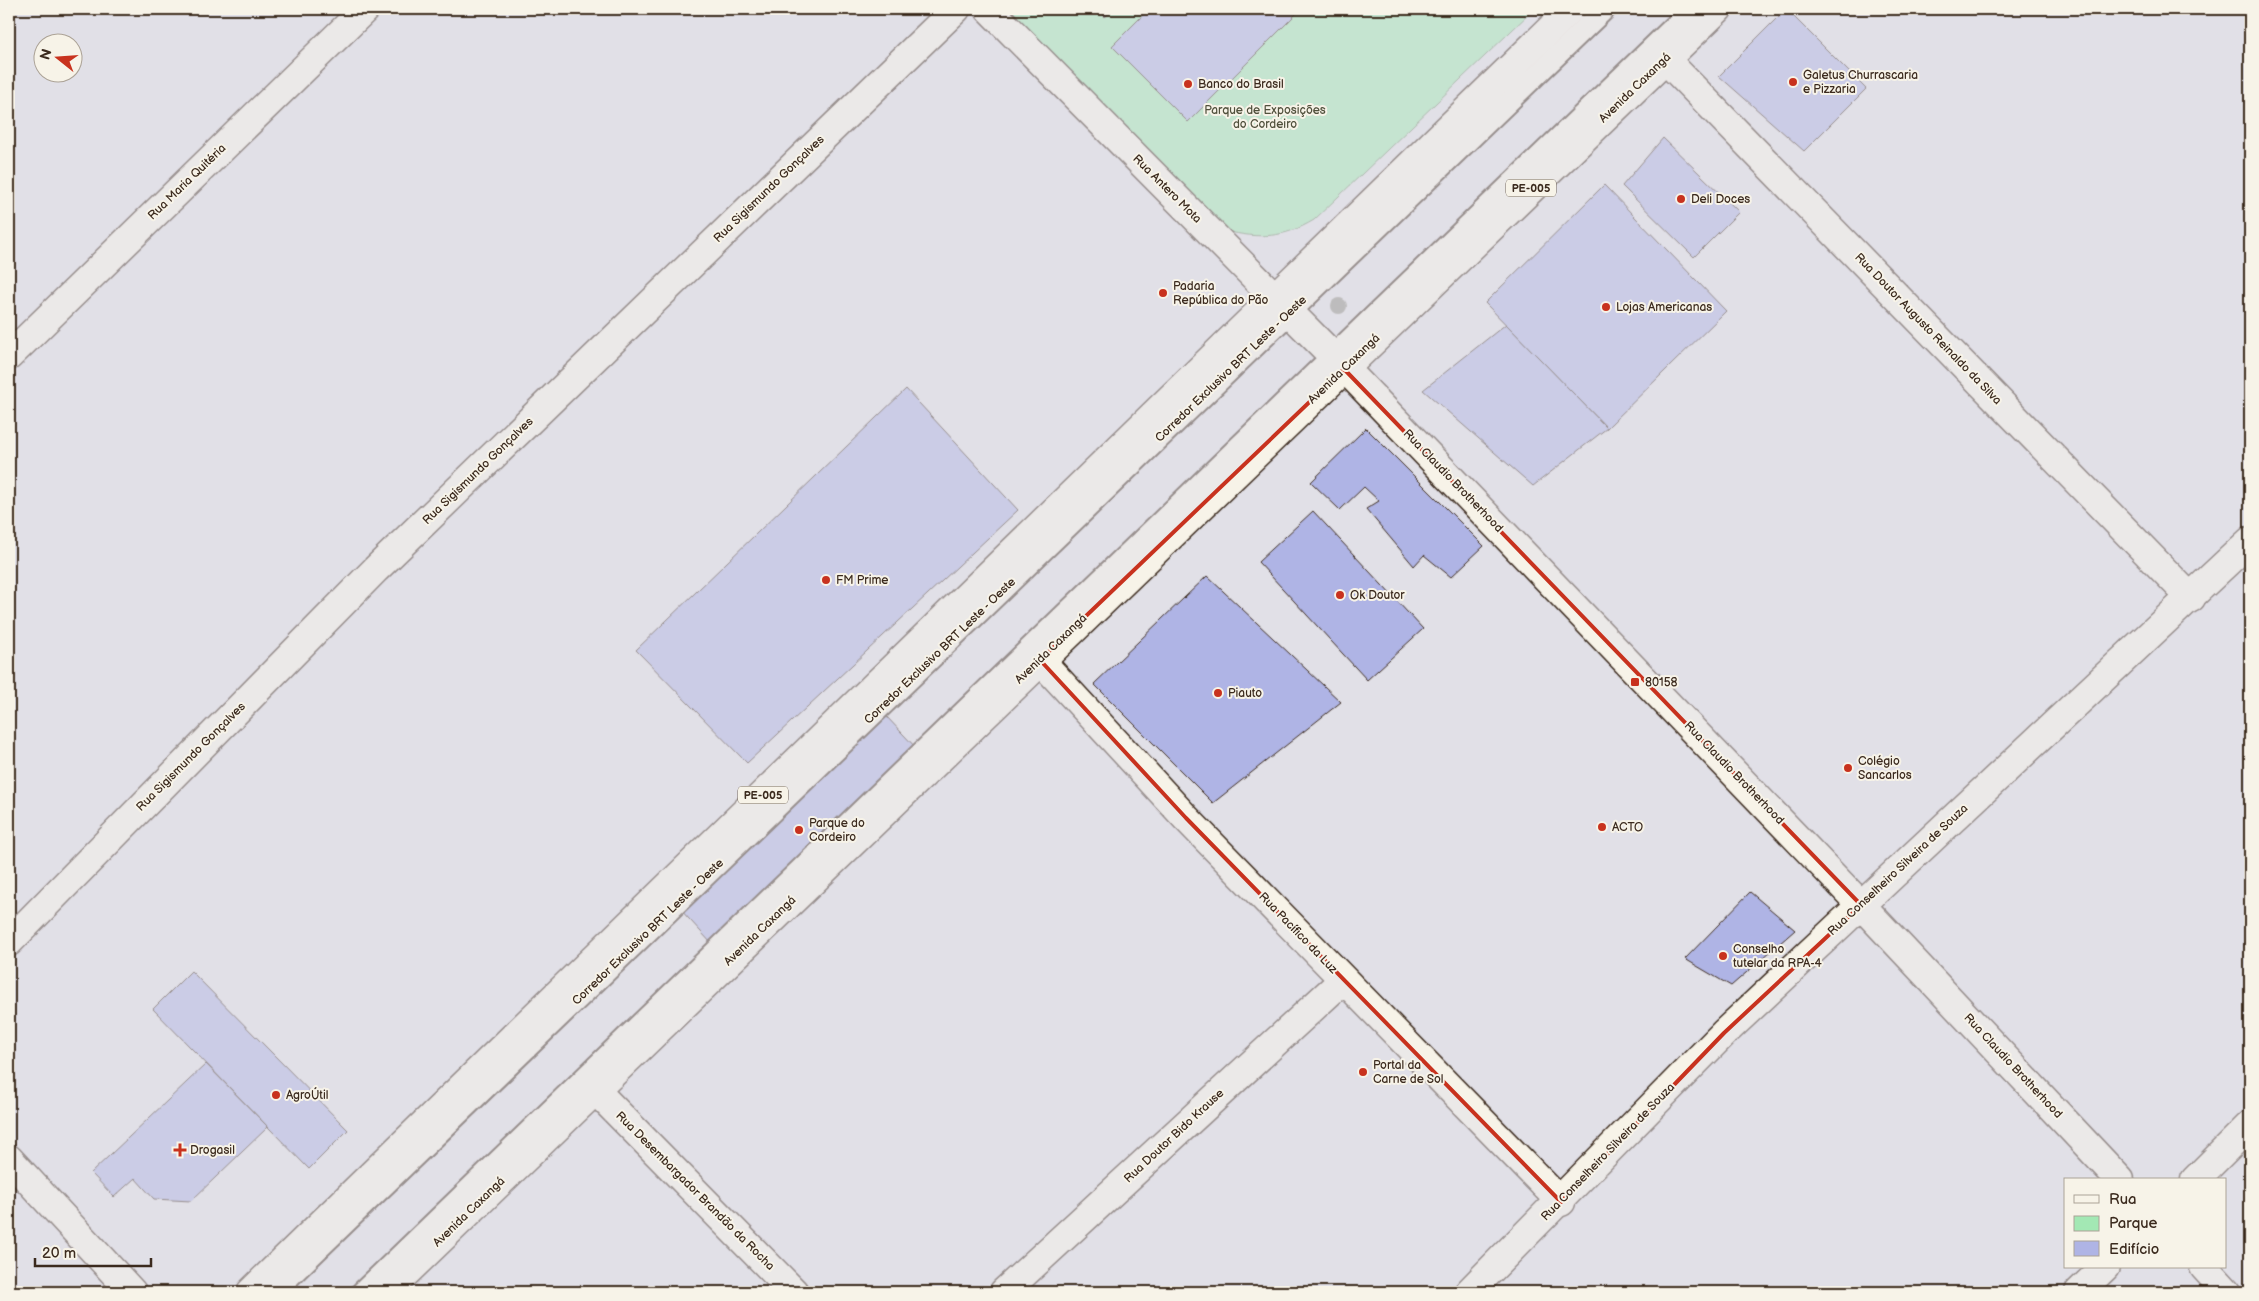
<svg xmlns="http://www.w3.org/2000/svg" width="2259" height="1301" viewBox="0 0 2259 1301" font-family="'Balsamiq Sans',sans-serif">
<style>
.green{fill:#a3e8b4;stroke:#6f8969}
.building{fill:#afb4e5;stroke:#3b2a1e}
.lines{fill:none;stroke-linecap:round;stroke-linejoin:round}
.lane-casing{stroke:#3b2a1e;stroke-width:24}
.street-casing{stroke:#3b2a1e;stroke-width:31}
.secondary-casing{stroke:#3b2a1e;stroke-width:31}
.primary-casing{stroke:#3b2a1e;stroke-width:31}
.lane{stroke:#f7f3e8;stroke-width:20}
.street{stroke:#f7f3e8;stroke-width:28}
.secondary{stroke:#f7f3e8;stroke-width:28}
.primary{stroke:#f7f3e8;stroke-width:28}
.tree{fill:#919189}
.marked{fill:none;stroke:#c8321e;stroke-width:4;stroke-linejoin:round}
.poi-dot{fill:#c8321e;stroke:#f7f3e8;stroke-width:2}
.labels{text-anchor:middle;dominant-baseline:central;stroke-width:4;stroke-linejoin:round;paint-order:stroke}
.shield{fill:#f7f3e8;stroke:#73665b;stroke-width:1}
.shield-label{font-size:11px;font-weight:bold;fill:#3b2a1e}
.poi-label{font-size:12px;fill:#3b2a1e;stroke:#f7f3e8;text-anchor:start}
.street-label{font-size:12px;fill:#3b2a1e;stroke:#f7f3e8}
.park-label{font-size:12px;fill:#50503c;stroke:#f7f3e8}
</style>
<rect width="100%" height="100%" fill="#e1e0e7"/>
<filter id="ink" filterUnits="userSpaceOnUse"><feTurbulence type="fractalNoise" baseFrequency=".02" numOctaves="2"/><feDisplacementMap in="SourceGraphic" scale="10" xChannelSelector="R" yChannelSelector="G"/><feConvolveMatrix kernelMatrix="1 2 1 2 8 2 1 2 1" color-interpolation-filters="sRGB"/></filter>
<g filter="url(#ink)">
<path class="green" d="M1009,9H1534L1314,220C1284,238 1260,239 1225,231Z"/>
<g class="building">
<path d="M1097,9H1114L1105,17Z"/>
<path d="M1149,9H1301L1188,122L1112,46Z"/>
<path d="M1786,9L1866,89L1804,151L1719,76Z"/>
<path d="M1663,138L1739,212L1694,257L1622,186Z"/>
<path d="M1604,185L1726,311L1607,428L1485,303Z"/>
<path d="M1506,324L1607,428L1533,486L1423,390Z"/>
<path d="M906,389L1018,510L747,763L636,650Z"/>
<path d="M1366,428L1484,546L1451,577L1424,555L1414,566L1366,509L1379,501L1364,487L1340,510L1311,482Z"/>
<path d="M1313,511L1423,629L1367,680L1258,562Z"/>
<path d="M1207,576L1341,702L1213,803L1094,684Z"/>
<path d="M885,715L919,751L712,944L679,908Z"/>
<path d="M1750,892L1795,930L1731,986L1685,959Z"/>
<path d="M191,971L348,1130L309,1169L153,1009Z"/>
<path d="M206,1064L268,1127L191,1201L154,1199L135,1178L114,1197L91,1173Z"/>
</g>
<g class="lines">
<g class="lane-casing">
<g id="lane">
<path d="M274,1292L1605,9"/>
<path d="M362,1292L1692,9"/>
</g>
</g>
<g class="street-casing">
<g id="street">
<path d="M1665,59L2191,598"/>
<path d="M1040,660L1186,818L1561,1202"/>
<path d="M9,942L376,569L956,9"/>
<path d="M595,1090L794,1292"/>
<path d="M2120,1180L1861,905L2250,541"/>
<path d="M2195,1180L2250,1125"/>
<path d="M2204,1267L2227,1292"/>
<path d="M1004,1292L1343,980"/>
<path d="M2079,1292L2105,1267"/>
</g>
</g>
<g class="secondary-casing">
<g id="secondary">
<path d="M989,9L1333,356L1861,905L1724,1033L1469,1292"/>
<path d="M9,356L365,9"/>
<path d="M9,1159L132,1292"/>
</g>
</g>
<g class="primary-casing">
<g id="primary">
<path d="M251,1292L1571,9"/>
<path d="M386,1292L1718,9"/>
</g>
</g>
<use href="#lane" class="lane"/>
<use href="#street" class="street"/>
<use href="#secondary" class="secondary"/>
<use href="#primary" class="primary"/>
</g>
<circle class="tree" cx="1339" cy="306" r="8"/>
</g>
<path d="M0 0H2259V1301H0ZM1344,369L1861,905L1724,1033L1561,1202L1186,818L1040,660Z" fill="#e1e0e7" fill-opacity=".55" fill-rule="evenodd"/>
<path class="marked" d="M1344,369L1861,905L1724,1033L1561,1202L1186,818L1040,660Z"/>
<g class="poi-dot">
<circle cx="1793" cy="82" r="5"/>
<circle cx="1188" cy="84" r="5"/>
<circle cx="1681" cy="199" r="5"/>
<circle cx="1163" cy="293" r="5"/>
<circle cx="1606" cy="307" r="5"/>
<circle cx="826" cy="580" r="5"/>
<circle cx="1340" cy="595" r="5"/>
<rect x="1630" y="677" width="10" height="10" rx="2.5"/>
<circle cx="1218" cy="693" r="5"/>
<circle cx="1848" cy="768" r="5"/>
<circle cx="1602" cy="827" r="5"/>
<circle cx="799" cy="830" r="5"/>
<circle cx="1723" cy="956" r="5"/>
<circle cx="1363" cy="1072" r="5"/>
<circle cx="276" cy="1095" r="5"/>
<path d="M177.5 1142.5h5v5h5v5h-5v5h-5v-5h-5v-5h5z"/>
</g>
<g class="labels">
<g class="shield">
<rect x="1506" y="179.5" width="50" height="17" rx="4"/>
<rect x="738" y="786.5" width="50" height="17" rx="4"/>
</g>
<g class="shield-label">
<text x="1531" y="188">PE-005</text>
<text x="763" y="795">PE-005</text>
</g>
<g class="poi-label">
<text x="1803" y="75">Galetus Churrascaria<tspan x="1803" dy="14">e Pizzaria</tspan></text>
<text x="1198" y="84">Banco do Brasil</text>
<text x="1691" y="199">Deli Doces</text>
<text x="1173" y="286">Padaria<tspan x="1173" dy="14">República do Pão</tspan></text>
<text x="1616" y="307">Lojas Americanas</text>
<text x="836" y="580">FM Prime</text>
<text x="1350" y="595">Ok Doutor</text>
<text x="1645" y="682">80158</text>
<text x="1228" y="693">Piauto</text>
<text x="1858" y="761">Colégio<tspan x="1858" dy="14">Sancarlos</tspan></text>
<text x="809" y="823">Parque do<tspan x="809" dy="14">Cordeiro</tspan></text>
<text x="1612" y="827">ACTO</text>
<text x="1733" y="949">Conselho<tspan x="1733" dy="14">tutelar da RPA-4</tspan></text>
<text x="1373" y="1065">Portal da<tspan x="1373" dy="14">Carne de Sol</tspan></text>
<text x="286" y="1095">AgroÚtil</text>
<text x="190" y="1150">Drogasil</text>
</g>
<g class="street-label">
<text transform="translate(1635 88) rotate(-44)">Avenida Caxangá</text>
<text transform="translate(187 182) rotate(-44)">Rua Maria Quitéria</text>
<text transform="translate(769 189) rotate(-44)">Rua Sigismundo Gonçalves</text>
<text transform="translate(1167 189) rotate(45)">Rua Antero Mota</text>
<text transform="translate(1928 329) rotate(46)">Rua Doutor Augusto Reinaldo da Silva</text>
<text transform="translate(1231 369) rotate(-44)">Corredor Exclusivo BRT Leste - Oeste</text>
<text transform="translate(1344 369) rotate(-44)">Avenida Caxangá</text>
<text transform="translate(478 471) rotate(-44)">Rua Sigismundo Gonçalves</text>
<text transform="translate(1453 481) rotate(46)">Rua Claudio Brotherhood</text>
<text transform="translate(1051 649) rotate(-44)">Avenida Caxangá</text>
<text transform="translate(940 651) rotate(-44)">Corredor Exclusivo BRT Leste - Oeste</text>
<text transform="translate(191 757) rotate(-45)">Rua Sigismundo Gonçalves</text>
<text transform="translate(1734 773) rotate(46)">Rua Claudio Brotherhood</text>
<text transform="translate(1898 870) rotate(-43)">Rua Conselheiro Silveira de Souza</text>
<text transform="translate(760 931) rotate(-44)">Avenida Caxangá</text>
<text transform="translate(648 932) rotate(-44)">Corredor Exclusivo BRT Leste - Oeste</text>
<text transform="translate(1298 933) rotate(46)">Rua Pacífico da Luz</text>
<text transform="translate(2013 1066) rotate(47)">Rua Claudio Brotherhood</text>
<text transform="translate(1174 1136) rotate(-43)">Rua Doutor Bido Krause</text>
<text transform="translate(1608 1152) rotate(-46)">Rua Conselheiro Silveira de Souza</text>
<text transform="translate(695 1191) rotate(45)">Rua Desembargador Brandão da Rocha</text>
<text transform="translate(469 1212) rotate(-44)">Avenida Caxangá</text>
</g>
<g class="park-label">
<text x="1265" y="110">Parque de Exposições<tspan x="1265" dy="14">do Cordeiro</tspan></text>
</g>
</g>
<rect width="2259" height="1301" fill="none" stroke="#f7f3e8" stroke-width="30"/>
<rect x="15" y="15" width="2229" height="1271" fill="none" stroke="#3b2a1e" stroke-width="2" filter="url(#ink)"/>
<rect x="2064" y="1178" width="162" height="90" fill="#f7f3e8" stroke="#aca397"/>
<rect x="2074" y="1195" width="25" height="8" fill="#f7f3e8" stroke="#aca397"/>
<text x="2109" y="1204" font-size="15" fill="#3b2a1e">Rua</text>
<rect x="2074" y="1216" width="25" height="15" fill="#a3e8b4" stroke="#aca397"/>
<text x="2109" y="1228" font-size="15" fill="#3b2a1e">Parque</text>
<rect x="2074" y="1241" width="25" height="15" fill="#afb4e5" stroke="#aca397"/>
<text x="2109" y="1254" font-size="15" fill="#3b2a1e">Edifício</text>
<g transform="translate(58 58) rotate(287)"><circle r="24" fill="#f7f3e8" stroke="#aca397"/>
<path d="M0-4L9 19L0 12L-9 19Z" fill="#c8321e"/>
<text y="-8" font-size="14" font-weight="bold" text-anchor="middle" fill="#3b2a1e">N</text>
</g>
<path d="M35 1258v8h116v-8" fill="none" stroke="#3b2a1e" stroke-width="2.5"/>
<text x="42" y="1258" font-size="15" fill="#3b2a1e" stroke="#f7f3e8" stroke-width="4" paint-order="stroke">20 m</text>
</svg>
